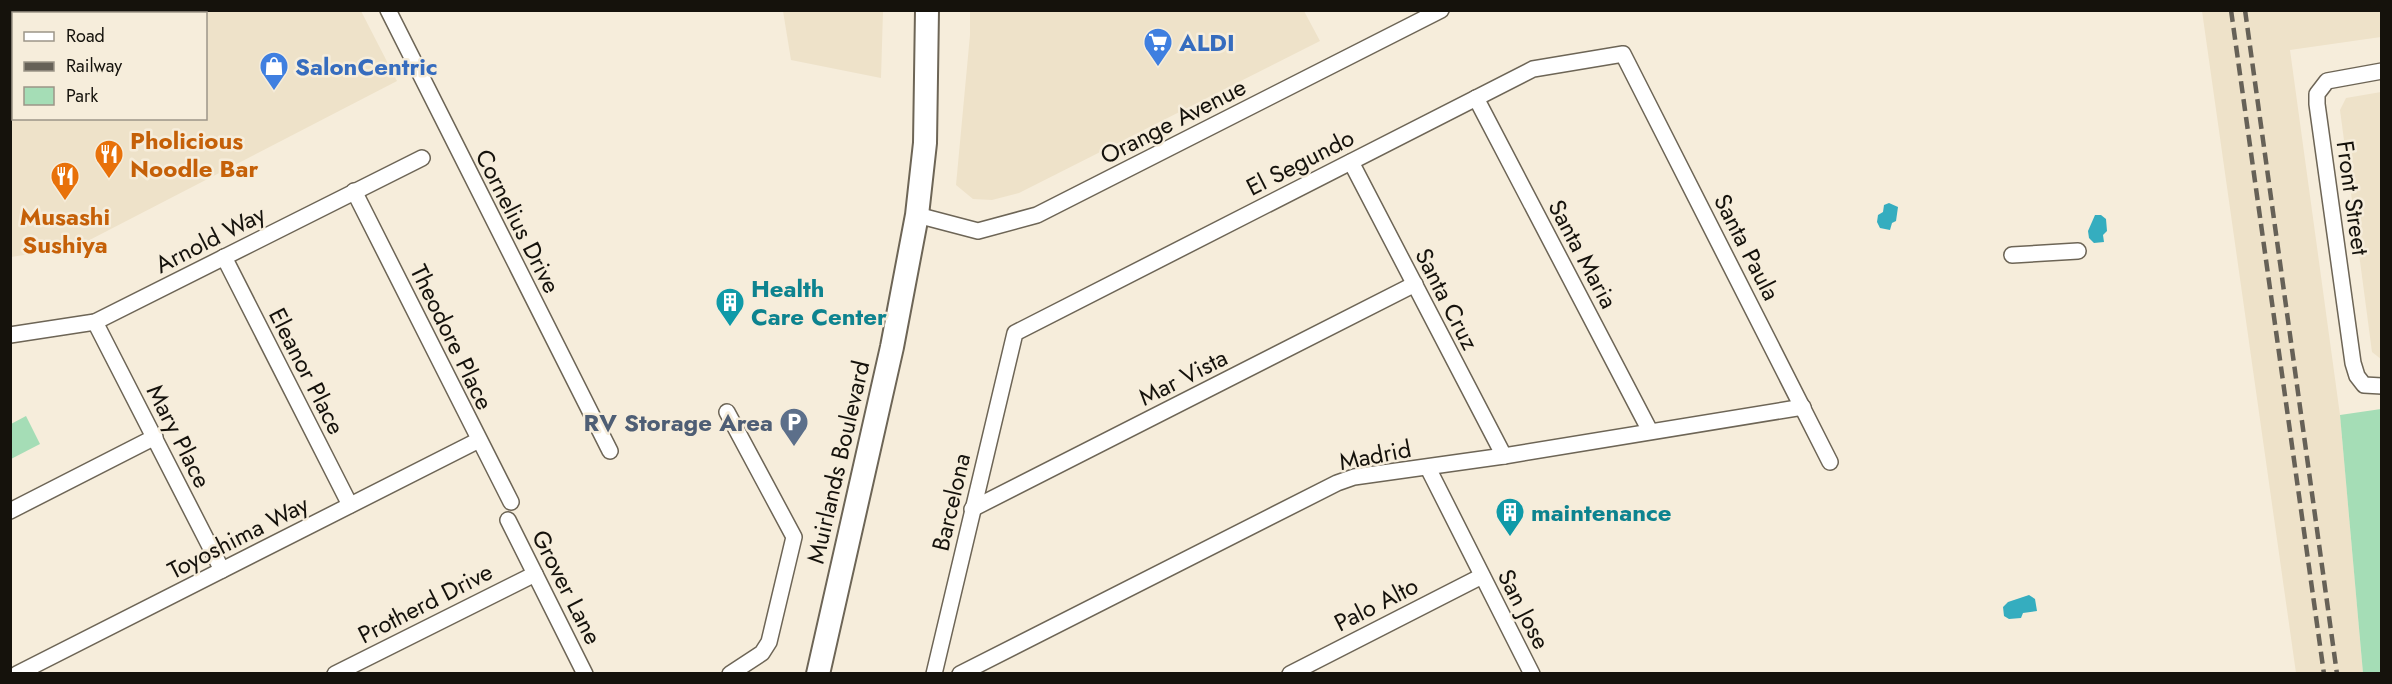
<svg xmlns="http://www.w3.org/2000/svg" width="2392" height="684" viewBox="0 0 2392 684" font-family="Jost,sans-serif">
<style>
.built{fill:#eee2c9;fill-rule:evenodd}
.green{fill:#a5ddb6}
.water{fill:#35adbf}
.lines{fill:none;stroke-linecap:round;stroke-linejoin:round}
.minor-casing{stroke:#6d6556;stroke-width:18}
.secondary-casing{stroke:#6d6556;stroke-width:26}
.minor{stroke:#fff;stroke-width:15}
.secondary{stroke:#fff;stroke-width:22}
.rail{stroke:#666157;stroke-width:4.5;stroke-dasharray:12 6;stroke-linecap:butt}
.labels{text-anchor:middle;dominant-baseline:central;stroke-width:5;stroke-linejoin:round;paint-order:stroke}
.shop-label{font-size:24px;font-weight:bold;fill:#366cbe;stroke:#f6eddb;text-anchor:start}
.street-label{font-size:24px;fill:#15120c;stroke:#f6eddb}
.food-label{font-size:24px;font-weight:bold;fill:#c56008;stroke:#f6eddb;text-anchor:start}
.culture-label{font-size:24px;font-weight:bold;fill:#0d838f;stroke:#f6eddb;text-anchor:start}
.service-label{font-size:24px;font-weight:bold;fill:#4e5e75;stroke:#f6eddb;text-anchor:end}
</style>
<rect width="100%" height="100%" fill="#f6eddb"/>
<g class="built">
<path d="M11,10L361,11L397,81L76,247L11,257ZM14,14H206V118H14Z"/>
<path d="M783,11H883L881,78L791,60Z"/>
<path d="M970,11H1304L1320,41L1019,193L992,200L973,199L956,185L970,35Z"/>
<path d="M2202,11H2381V37L2290,50L2340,415L2363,673H2296Z"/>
<path d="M2381,92H2382L2381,359L2372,352L2340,110L2346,98Z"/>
</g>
<g class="green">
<path d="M2381,409V673H2363L2340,415Z"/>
<path d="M26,416L40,444L11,459V424Z"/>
</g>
<g class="water">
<path d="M1889,203L1898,207L1896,221L1892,223L1890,230L1880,228L1877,222L1878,215L1883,212L1884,205Z"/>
<path d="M2095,215H2101L2106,219L2107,231L2103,235L2104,242L2094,243L2089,238L2088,231Z"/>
<path d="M2029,595L2035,599L2037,611L2023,613L2021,618L2009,619L2004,616L2003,607L2008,602Z"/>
</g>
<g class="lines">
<g class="minor-casing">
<g id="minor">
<path d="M388,10L610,451"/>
<path d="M2382,71L2327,81L2317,94V104L2353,363L2357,376L2364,385L2382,386"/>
<path d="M1476,98L1650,431"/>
<path d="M1351,162L1504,456"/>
<path d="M354,191L511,502"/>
<path d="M917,215L978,231L1037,215L1441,10"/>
<path d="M2012,255L2078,251"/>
<path d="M224,257L350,505"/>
<path d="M95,322L222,570"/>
<path d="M10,335L95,322L422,158"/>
<path d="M727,412L794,537L769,642L762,653L730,674"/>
<path d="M1428,468L1532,674"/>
<path d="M972,509L1415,284"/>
<path d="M10,511L155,437"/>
<path d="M508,520L585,674"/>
<path d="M17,674L479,440"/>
<path d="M335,674L535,574"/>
<path d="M934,674L1015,333L1533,69L1623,54L1830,462"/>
<path d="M960,674L1337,483L1354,477L1504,456L1803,407"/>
<path d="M1290,674L1482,576"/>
</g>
</g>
<g class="secondary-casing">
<path id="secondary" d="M818,674L892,347L917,215L925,143L927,10"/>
</g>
<use href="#minor" class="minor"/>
<use href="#secondary" class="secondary"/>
<g class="rail">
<path d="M2231,10L2324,674"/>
<path d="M2245,10L2337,674"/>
</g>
</g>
<defs>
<g id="supermarket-pin" transform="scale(1.5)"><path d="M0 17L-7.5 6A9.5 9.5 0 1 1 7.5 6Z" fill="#3f7fe0" stroke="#f6eddb"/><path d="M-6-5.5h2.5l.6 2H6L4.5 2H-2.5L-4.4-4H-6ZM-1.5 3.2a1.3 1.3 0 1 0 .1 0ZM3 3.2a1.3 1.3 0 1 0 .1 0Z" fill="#fff"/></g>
<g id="shop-pin" transform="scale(1.5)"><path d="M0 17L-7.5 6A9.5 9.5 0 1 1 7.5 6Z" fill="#3f7fe0" stroke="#f6eddb"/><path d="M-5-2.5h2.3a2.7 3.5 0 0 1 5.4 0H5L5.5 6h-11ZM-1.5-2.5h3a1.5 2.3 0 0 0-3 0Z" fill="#fff"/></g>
<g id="restaurant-pin" transform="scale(1.5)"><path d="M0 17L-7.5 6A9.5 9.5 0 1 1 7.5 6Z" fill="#e8710a" stroke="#f6eddb"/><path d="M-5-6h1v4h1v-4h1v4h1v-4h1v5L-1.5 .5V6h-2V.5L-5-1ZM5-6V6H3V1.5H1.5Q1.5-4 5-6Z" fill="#fff"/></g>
<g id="building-pin" transform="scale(1.5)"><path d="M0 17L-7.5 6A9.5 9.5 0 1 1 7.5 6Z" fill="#0f9aa8" stroke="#f6eddb"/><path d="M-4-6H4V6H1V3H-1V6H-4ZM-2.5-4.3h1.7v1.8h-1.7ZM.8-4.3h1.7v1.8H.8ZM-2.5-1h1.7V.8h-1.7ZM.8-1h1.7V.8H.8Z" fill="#fff"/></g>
<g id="parking-pin" transform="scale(1.5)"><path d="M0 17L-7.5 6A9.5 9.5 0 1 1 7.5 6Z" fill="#5c6f8a" stroke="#f6eddb"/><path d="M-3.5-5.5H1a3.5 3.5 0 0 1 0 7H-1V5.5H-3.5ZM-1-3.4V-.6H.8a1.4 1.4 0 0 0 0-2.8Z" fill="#fff"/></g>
</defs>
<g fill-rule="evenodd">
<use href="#supermarket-pin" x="1158" y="42"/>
<use href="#shop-pin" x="274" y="66"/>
<use href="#restaurant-pin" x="109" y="154"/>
<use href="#restaurant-pin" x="65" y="176"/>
<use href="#building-pin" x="730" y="302"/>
<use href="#parking-pin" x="794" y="422"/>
<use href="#building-pin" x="1510" y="512"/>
</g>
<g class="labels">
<g class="shop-label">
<text x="1179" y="42">ALDI</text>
<text x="295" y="66">SalonCentric</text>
</g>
<g class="street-label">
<text transform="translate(1173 121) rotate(-27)">Orange Avenue</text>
<text transform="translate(1300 162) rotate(-27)">El Segundo</text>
<text transform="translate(2353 198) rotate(82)">Front Street</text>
<text transform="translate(518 221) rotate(63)">Cornelius Drive</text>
<text transform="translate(210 239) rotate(-27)">Arnold Way</text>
<text transform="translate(1747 247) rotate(63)">Santa Paula</text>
<text transform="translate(1583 254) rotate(62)">Santa Maria</text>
<text transform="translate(1447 299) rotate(63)">Santa Cruz</text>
<text transform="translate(452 337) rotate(64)">Theodore Place</text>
<text transform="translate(307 371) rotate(63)">Eleanor Place</text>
<text transform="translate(1183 377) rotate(-27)">Mar Vista</text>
<text transform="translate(179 436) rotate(63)">Mary Place</text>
<text transform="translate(1375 455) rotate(-11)">Madrid</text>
<text transform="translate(838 462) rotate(-77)">Muirlands Boulevard</text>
<text transform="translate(951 502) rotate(-77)">Barcelona</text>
<text transform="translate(238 537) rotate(-27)">Toyoshima Way</text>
<text transform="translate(567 587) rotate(63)">Grover Lane</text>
<text transform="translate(425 603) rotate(-27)">Protherd Drive</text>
<text transform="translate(1376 604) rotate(-27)">Palo Alto</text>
<text transform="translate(1524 609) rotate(63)">San Jose</text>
</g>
<g class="food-label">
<text x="130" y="140">Pholicious<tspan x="130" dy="28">Noodle Bar</tspan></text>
<text x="65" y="216" text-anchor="middle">Musashi<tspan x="65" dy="28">Sushiya</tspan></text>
</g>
<g class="culture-label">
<text x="751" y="288">Health<tspan x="751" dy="28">Care Center</tspan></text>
<text x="1531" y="512">maintenance</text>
</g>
<g class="service-label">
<text x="773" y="422">RV Storage Area</text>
</g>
</g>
<rect width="2392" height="684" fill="none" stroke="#15120c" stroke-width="24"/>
<rect x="12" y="12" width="195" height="108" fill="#f6eddb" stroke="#9c9588" stroke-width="1.5"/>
<rect x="24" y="32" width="30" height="9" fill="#ffffff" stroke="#9c9588" stroke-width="1.5"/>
<text x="66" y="42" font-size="18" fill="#15120c">Road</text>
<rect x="24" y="62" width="30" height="9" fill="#666157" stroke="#9c9588" stroke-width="1.5"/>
<text x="66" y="72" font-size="18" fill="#15120c">Railway</text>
<rect x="24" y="87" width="30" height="18" fill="#a5ddb6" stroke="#9c9588" stroke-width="1.5"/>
<text x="66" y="102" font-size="18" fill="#15120c">Park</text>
</svg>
